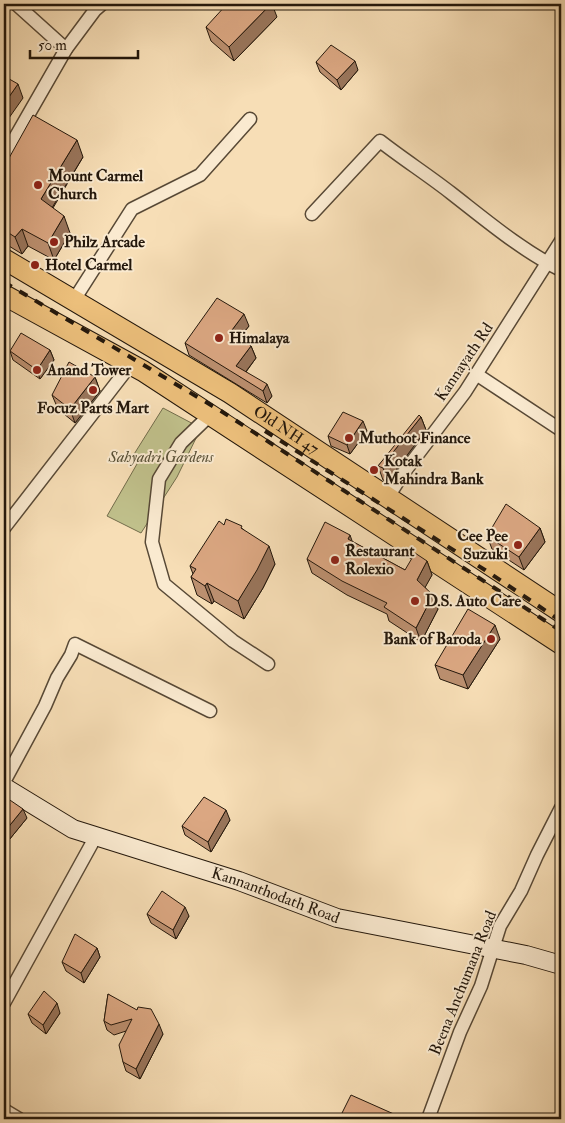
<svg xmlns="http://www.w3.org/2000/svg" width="565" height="1123" viewBox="0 0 565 1123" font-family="'IM FELL Double Pica',serif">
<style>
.green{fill:#c0c08b;stroke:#726c4b}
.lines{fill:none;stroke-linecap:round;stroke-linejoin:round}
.street-casing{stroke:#584936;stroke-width:15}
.secondary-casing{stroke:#23170b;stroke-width:20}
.primary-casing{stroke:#23170b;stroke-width:22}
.street{stroke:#faead0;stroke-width:12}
.secondary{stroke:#faead0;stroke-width:18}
.primary{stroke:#ecbf7b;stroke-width:20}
.rail{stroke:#23170b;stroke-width:4;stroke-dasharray:9 9;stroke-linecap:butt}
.wall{fill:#bc9070;stroke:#23170b}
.shaded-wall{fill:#99755b;stroke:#23170b}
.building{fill:#dba782;stroke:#23170b}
.poi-dot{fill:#8f2418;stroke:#faead0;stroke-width:2}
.labels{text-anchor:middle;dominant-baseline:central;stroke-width:4;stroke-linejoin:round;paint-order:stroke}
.poi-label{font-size:16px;font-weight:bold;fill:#23170b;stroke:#faead0;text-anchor:start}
.street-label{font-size:16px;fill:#23170b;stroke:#faead0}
.park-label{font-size:16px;font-style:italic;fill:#5a5238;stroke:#faead0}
</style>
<rect width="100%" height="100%" fill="#f7deb6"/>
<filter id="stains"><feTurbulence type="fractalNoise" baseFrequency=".004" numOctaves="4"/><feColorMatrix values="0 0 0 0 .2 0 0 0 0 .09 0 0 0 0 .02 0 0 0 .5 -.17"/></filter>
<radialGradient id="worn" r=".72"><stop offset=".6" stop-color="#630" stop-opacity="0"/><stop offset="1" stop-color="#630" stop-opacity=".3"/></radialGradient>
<path class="green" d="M163,408L201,428L177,477L141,533L107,516L137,464L131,459Z"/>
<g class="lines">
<g class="street-casing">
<g id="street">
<path d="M16,4L66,49"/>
<path d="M4,157L66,49L95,10L102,4"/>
<path d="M312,214L380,141C403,159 428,175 451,193C487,221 521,250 561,270"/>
<path d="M74,300L132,209L200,175L250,119"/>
<path d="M476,374L561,430"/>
<path d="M211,414L181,443L159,479L152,542L164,584L233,641L268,664"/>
<path d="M388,497L402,475L465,392L561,241"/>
<path d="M4,528L131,364"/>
<path d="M4,782L45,706L57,678L71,655L75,644L210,711"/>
<path d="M4,1003L96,836"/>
<path d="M4,1110L19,1119"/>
<path d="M428,1119L460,1032L481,986L500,926L521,891L537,855L561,808"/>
</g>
</g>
<g class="secondary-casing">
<g id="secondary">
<path id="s1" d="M4,787L73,829L239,881L337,918L526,955L561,965"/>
</g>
</g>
<g class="primary-casing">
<g id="primary">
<path id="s2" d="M4,259L230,393L561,612"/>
<path d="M4,295L143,371L561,644"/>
</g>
</g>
<use href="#street" class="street"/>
<use href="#secondary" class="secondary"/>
<use href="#primary" class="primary"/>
<g class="rail">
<path d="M4,282L221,411L561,631"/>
<path d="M265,431L485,570L561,621"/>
</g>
</g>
<g class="wall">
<path d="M277,17L234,61L211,41L206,27Z"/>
<path d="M316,62L358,70L341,90L320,72Z"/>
<path d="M83,157L53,208L70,233L54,260L28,246L22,254L4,243V167Z"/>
<path d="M249,326L240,337L251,346L256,358L246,372L272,396L267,403L189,355L185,343Z"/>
<path d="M50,350L54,360L40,379L13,360L10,351Z"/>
<path d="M95,377L100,391L75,423L58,409L52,395Z"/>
<path d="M421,417L426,430L396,470L388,482L383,480L378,466Z"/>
<path d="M367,431L350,454L331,446L328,436Z"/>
<path d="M224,525L243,529L275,564L263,588L244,619L214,601L212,604L197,595L191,577L193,574L190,566Z"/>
<path d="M540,528L545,542L524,570L492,549L487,536Z"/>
<path d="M353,542L405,570L427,561L432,575L425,587L438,609L421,642L389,621L387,614L347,595L312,573L307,559Z"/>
<path d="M500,639L468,689L440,679L435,665Z"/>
<path d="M4,796L27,818L9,840L4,837Z"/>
<path d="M230,820L211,852L185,835L182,826Z"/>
<path d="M147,914L189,916L176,939L151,923Z"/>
<path d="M97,948L100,957L84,983L66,971L62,962Z"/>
<path d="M108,994L163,1034L140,1079L126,1071L123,1062L126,1031L114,1035L107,1030L104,1021Z"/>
<path d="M60,1013L46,1034L32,1023L28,1014Z"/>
</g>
<g class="shaded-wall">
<path d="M271,4H272L277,17L234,61L229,47Z"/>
<path d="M355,61L358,70L341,90L337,80Z"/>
<path d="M18,84L23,98L4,125V104Z"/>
<path d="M77,140L83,157L47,216L41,199Z"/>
<path d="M64,216L70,233L54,260L48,243Z"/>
<path d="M22,229L28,246L22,254L15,237Z"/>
<path d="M244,314L249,326L236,342L232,330Z"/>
<path d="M251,346L256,358L241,378L236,366Z"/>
<path d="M50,350L54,360L40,379L37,370Z"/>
<path d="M95,377L100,391L75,423L70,409Z"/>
<path d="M267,384L272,396L267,403L263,391Z"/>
<path d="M421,417L426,430L396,470L388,482L383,468L390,456Z"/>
<path d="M363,421L367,431L350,454L347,445Z"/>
<path d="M540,528L545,542L524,570L519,557Z"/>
<path d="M350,535L355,549L348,539Z"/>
<path d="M269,546L275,564L263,588L244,619L238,601Z"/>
<path d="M427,561L432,575L422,593L417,580Z"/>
<path d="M207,583L214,601L212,604L205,586Z"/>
<path d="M433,595L438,609L421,642L416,628Z"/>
<path d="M495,625L500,639L468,689L463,675Z"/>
<path d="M23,809L27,818L9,840L6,830Z"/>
<path d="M226,810L230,820L211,852L208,842Z"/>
<path d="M185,907L189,916L176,939L173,930Z"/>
<path d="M97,948L100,957L84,983L81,973Z"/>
<path d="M57,1003L60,1013L46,1034L43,1025Z"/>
<path d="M159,1024L163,1034L140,1079L136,1069Z"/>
</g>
<g class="building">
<path d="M227,4H271L229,47L206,27Z"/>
<path d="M331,45L355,61L337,80L316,62Z"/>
<path d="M4,76L18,84L4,104Z"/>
<path d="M33,115L77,140L41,199L64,216L48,243L22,229L15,237L4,230V167Z"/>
<path d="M217,298L244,314L232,330L251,346L236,366L267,384L263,391L185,343Z"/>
<path d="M21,333L50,350L37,370L10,351Z"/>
<path d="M69,362L95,377L70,409L52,395Z"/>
<path d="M343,412L363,421L347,445L328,436Z"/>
<path d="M419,415L421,417L390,456L383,468L378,466Z"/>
<path d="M506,504L540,528L519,557L487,536Z"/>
<path d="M226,519L242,526L241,528L269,546L257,570L238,601L207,583L205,586L191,577L196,569L190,566L219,521L224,525Z"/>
<path d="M325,522L350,535L348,539L405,570L415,553L427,561L417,580L433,595L416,628L384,607L387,603L342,581L307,559Z"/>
<path d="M468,609L495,625L463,675L435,665Z"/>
<path d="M4,796L23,809L6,830L4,829Z"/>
<path d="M204,797L226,810L208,842L182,826Z"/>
<path d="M162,891L185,907L173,930L147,914Z"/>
<path d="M75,934L97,948L81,973L62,962Z"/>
<path d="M44,991L57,1003L43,1025L28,1014Z"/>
<path d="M108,994L137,1010L138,1007L151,1009L159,1024L136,1069L123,1062L119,1045L132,1019L111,1025L104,1021Z"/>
<path d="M351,1095L396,1115L394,1119H339Z"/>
</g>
<g class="poi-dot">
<circle cx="38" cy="185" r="5"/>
<circle cx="54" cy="242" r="5"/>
<circle cx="35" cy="265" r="5"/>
<circle cx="219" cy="338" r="5"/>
<circle cx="37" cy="370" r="5"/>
<circle cx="93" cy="390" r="5"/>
<circle cx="349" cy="438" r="5"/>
<circle cx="374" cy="470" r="5"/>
<circle cx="518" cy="545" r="5"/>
<circle cx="335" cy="560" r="5"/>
<circle cx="415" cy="601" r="5"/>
<circle cx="491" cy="639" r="5"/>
</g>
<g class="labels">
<g class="poi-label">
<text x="48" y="176">Mount Carmel<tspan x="48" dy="18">Church</tspan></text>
<text x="64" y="242">Philz Arcade</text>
<text x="45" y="265">Hotel Carmel</text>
<text x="229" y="338">Himalaya</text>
<text x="47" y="370">Anand Tower</text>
<text x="93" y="408" text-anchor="middle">Focuz Parts Mart</text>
<text x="359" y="438">Muthoot Finance</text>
<text x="384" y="461">Kotak<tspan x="384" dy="18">Mahindra Bank</tspan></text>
<text x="508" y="536" text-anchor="end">Cee Pee<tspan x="508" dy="18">Suzuki</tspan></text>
<text x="345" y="551">Restaurant<tspan x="345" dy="18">Rolexio</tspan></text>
<text x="425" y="601">D.S. Auto Care</text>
<text x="481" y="639" text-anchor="end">Bank of Baroda</text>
</g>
<g class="street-label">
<text transform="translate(464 362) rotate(-56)">Kannayath Rd</text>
<text stroke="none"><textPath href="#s2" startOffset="330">Old NH 47</textPath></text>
<text stroke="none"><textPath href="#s1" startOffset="294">Kannanthodath Road</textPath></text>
<text transform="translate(463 983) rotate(-68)">Beena Anchumana Road</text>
</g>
<g class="park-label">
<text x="161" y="457">Sahyadri Gardens</text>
</g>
</g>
<rect width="565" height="1123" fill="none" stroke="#f7deb6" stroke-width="20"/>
<rect x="5" y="5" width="555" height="1113" fill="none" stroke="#23170b" stroke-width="2.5"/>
<rect x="10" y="10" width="545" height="1103" fill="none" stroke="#23170b"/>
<path d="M30 50v8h108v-8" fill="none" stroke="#23170b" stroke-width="2.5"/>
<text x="38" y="50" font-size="15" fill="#23170b" stroke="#faead0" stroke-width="4" paint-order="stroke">50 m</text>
<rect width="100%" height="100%" filter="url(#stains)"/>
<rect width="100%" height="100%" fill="url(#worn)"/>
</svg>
